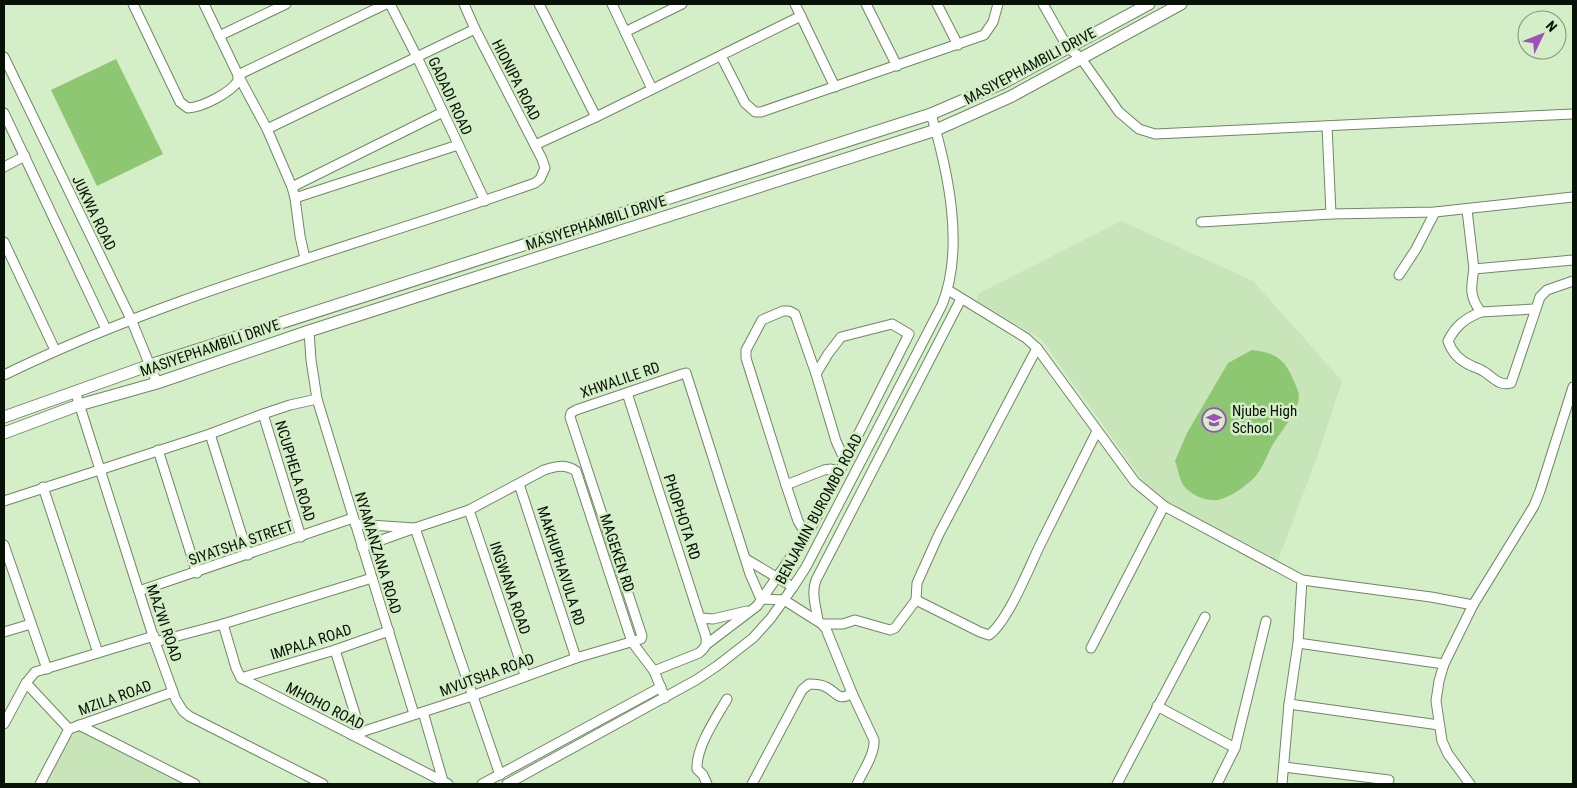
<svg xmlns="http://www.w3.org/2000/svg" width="1577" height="788" viewBox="0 0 1577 788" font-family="'Roboto Condensed',sans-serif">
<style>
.built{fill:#c7e5b9}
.green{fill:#8ec772}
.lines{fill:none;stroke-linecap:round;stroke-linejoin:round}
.minor-casing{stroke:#708765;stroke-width:11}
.major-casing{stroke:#708765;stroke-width:13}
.minor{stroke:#fff;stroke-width:9}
.major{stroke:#fff;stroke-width:11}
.labels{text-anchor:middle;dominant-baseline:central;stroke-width:5;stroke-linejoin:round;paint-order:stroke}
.street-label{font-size:15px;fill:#081105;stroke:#d4eec8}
.poi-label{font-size:15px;fill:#081105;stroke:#d4eec8;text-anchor:start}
</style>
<rect width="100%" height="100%" fill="#d4eec8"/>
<g class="built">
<path d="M1121,221L1253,281L1342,381L1316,460L1277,563L1209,527L1164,500L1144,482L1041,339L977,301L978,294Z"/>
<path d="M79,729L188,784H43L71,732Z"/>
</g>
<g class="green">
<path d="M116,59L163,154L97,186L51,90Z"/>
<path d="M1252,350C1274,352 1285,359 1293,379C1295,384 1299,391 1299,397C1298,411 1283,429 1275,441C1267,453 1263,470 1252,480C1244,487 1229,498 1218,500C1207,502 1191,495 1184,486C1179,480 1178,468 1175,461L1187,433L1228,363Z"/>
</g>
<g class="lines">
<g class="minor-casing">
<g id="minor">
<path d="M133,4L180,102L188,108C203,107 230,93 238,81V75L386,4"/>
<path d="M204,4L238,75L267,129L292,187L295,198L300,236L305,258"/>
<path d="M390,4L417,57L485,201"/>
<path d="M539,4L596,117"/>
<path d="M612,4L652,89"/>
<path d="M795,4L835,87"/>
<path d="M866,4L897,66"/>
<path d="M937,4L958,45"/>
<path d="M1043,4L1068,48L1080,57L1119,112L1139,129L1155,134L1573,114"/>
<path d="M625,32L682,4"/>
<path d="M219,36L286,4"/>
<path d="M721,56L745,103L755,112H761L984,35L993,22L998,4"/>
<path d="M4,57L131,319L157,383"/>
<path d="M4,113L106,329"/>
<path d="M1327,126L1331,214"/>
<path d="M267,129L475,29"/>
<path d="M535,145L596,117L801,16"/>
<path d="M4,167L25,156"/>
<path d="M292,187L443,112"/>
<path d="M295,198L458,145"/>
<path d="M1467,210L1474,269L1573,260"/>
<path d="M1201,222L1331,214L1435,212L1573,197"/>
<path d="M4,242L55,350"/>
<path d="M1474,269C1471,287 1469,297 1481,312L1535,309"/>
<path d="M1399,275L1416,249L1435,212"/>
<path d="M948,290L1026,338L1037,348L1135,482L1164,506L1302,580L1431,597L1473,605"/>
<path d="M1481,312C1466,318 1456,325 1448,341C1452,353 1460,361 1472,366C1476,368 1479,368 1483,371C1492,376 1499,387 1511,383L1540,297L1547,290L1573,281"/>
<path d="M309,331L311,360L317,399L414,714"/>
<path d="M4,375C174,292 358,246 535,183L540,179L545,168L542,159L475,29L464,4"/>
<path d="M75,391L155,642L176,700L183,711L189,716L323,784"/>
<path d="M627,393L706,637C707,645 705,648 699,653L654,671"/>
<path d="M263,414L301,537"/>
<path d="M210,434L248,555"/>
<path d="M158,450L197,573"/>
<path d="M519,484L576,658"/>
<path d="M786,485L824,470L831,469L839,471"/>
<path d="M43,487L98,653"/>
<path d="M4,501L210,434L263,414L290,405L317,399"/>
<path d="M469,510L525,675"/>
<path d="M355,524L415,528L469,510L544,470C556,466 565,464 576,471L632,642L654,671L665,698"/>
<path d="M806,534L798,521L786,485L746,358V350L762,320L783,311H789L795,314L816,374L836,441L845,461"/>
<path d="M4,545L47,669"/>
<path d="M362,547L415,528L500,775"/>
<path d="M746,559L793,587"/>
<path d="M139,591L353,518"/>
<path d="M761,599L784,600L822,624L826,629L852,693L874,740C875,754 863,771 857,784"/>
<path d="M916,600L980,632L989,635C1008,621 1029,568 1040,545C1059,507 1078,469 1097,431"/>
<path d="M701,618L713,619L747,611"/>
<path d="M818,620C816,607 811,593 816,580L961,299"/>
<path d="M223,624L236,668L241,678L448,784"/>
<path d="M822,624H843L855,620L890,630L895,628L916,600L917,583L939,534L1037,348"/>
<path d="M4,632L31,624"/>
<path d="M155,642L223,624L372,578"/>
<path d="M1298,643L1444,664"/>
<path d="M707,644L757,606L811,528L909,334L892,324L841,337L828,354L816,374"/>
<path d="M1091,648L1164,506"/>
<path d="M335,650L361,733"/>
<path d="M241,678L335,650L389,631"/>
<path d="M26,683L69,729"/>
<path d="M1289,704L1439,725"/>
<path d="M1157,706L1235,748"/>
<path d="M423,712L443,781"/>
<path d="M4,724L26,683L35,672L154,636"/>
<path d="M79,725L195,784"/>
<path d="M352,735L472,696L576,658L641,639L642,636L570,417L571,413L576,410L682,374L686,373L750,574L761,599"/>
<path d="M1284,767L1389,780"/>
<path d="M40,784L69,729L173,692"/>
<path d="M482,784L661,687"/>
<path d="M507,784L696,680L717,666L753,638L771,618L793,587L806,567L942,305C965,248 948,171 931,114"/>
<path d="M707,784L703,775L697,769C696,747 716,718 727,699"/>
<path d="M752,784L802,690L809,684C815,684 821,684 826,687C838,693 838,702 852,693"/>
<path d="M1117,784L1205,617"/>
<path d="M1217,784L1235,748L1266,621"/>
<path d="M1282,784L1289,704L1298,643L1302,580"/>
<path d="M1470,784L1448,754L1442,741L1436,701L1439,681L1444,664L1473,605L1534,506L1540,491L1573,387"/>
</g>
</g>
<g class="major-casing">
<g id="major">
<path d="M4,417L150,365L931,114L1003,83L1149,4"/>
<path d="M4,433L79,405L157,383L309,331L936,130L1010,97L1181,4"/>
</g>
</g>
<use href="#minor" class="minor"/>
<use href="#major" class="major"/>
</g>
<defs>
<g id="school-ring" transform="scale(1.25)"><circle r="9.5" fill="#d4eec8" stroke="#9f4ebd" stroke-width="1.5"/><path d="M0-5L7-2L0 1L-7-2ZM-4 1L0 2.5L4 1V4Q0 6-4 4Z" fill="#9f4ebd"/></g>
</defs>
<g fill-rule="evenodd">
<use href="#school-ring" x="1214" y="420"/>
</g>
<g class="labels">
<g class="street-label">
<text transform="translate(1030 66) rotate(-28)">MASIYEPHAMBILI DRIVE</text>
<text transform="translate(516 80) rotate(63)">HIONIPA ROAD</text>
<text transform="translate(450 96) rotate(65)">GADADI ROAD</text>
<text transform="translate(94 213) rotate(64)">JUKWA ROAD</text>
<text transform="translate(596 223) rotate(-18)">MASIYEPHAMBILI DRIVE</text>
<text transform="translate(210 348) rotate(-19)">MASIYEPHAMBILI DRIVE</text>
<text transform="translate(620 380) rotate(-19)">XHWALILE RD</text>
<text transform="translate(295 471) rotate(73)">NCUPHELA ROAD</text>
<text transform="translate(819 509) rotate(-62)">BENJAMIN BUROMBO ROAD</text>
<text transform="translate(682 517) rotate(72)">PHOPHOTA RD</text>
<text transform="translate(241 543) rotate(-19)">SIYATSHA STREET</text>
<text transform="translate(378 553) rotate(73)">NYAMANZANA ROAD</text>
<text transform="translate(617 553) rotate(72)">MAGEKEN RD</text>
<text transform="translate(561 566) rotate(72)">MAKHUPHAVULA RD</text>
<text transform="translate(510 588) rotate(71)">INGWANA ROAD</text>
<text transform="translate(164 623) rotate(71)">MAZWI ROAD</text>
<text transform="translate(311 642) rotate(-18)">IMPALA ROAD</text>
<text transform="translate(487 675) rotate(-20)">MVUTSHA ROAD</text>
<text transform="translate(115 698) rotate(-20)">MZILA ROAD</text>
<text transform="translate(325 706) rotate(27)">MHOHO ROAD</text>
</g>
<g class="poi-label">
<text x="1232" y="411">Njube High<tspan x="1232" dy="17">School</tspan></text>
</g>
</g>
<rect width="1577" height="788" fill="none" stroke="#081105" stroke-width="10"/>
<g transform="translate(1542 35) rotate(47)"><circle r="24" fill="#d4eec8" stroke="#82967a"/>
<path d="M0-4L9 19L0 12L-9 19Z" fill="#9f4ebd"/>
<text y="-8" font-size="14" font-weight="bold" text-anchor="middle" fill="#081105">N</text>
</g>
</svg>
